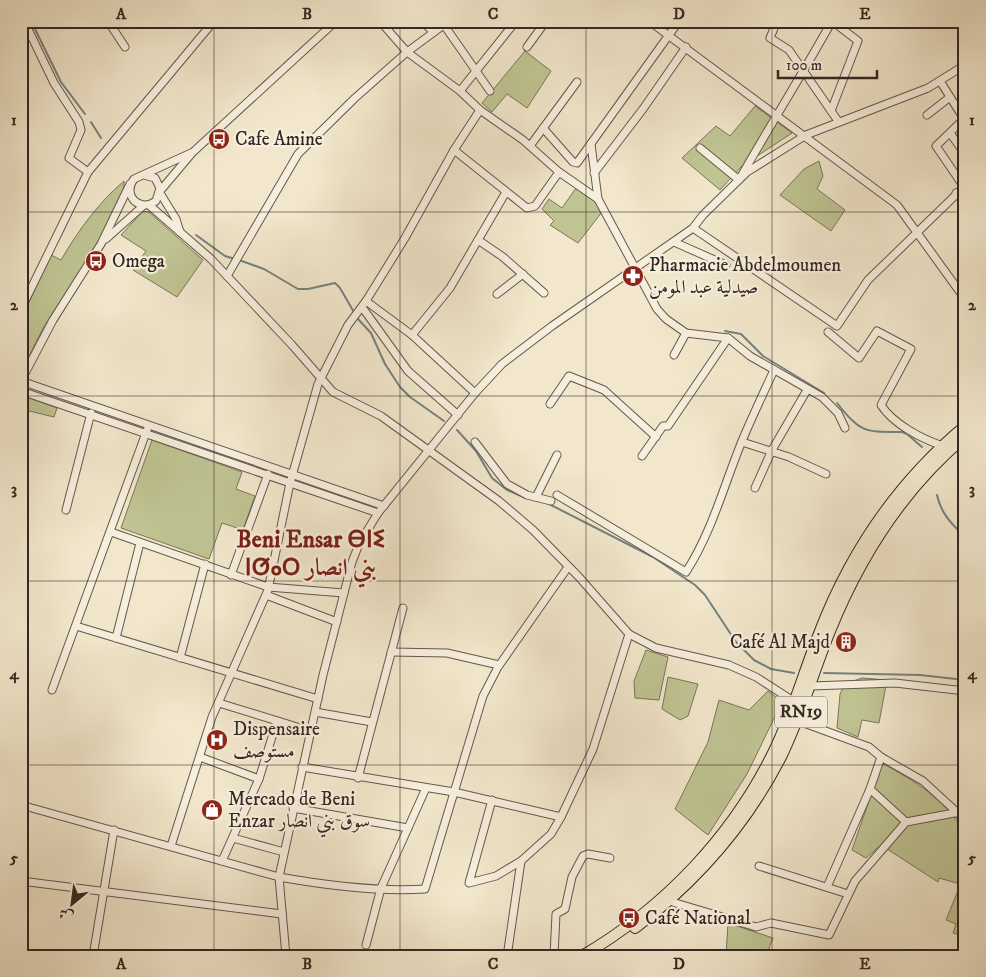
<svg xmlns="http://www.w3.org/2000/svg" width="986" height="977" viewBox="0 0 986 977" font-family="'IM FELL DW Pica',Amiri,'Noto Sans Tifinagh',serif">
<style>
.green{fill:#c0c493;stroke:#7a765a}
.lines{fill:none;stroke-linecap:round;stroke-linejoin:round}
.stream{stroke:#738280;stroke-width:2}
.minor-casing{stroke:#63574c;stroke-width:9}
.highway-casing{stroke:#332721;stroke-width:12}
.minor{stroke:#f7efde;stroke-width:7}
.highway{stroke:#f2e7cc;stroke-width:10}
.grid{fill:none;stroke:#332721;stroke-width:1;stroke-opacity:0.55}
.labels{text-anchor:middle;dominant-baseline:central;stroke-width:4.5;stroke-linejoin:round;paint-order:stroke}
.shield{fill:#f7efde;stroke:#6e635a;stroke-width:1}
.shield-label{font-size:18px;font-weight:bold;fill:#332721}
.poi-label{font-size:19px;fill:#332721;stroke:#f7efde;text-anchor:start}
.district-label{font-size:24px;font-weight:bold;fill:#7a1f14;stroke:#f7efde}
.neatline{fill:none;stroke:#332721;stroke-width:2}
.grid-label{font-size:16px;text-anchor:middle;font-weight:bold;fill:#332721}
</style>
<rect width="100%" height="100%" fill="#f2e7cc"/>
<filter id="stains"><feTurbulence type="fractalNoise" baseFrequency=".004" numOctaves="4"/><feColorMatrix values="0 0 0 0 .2 0 0 0 0 .09 0 0 0 0 .02 0 0 0 .5 -.17"/></filter>
<radialGradient id="worn" r=".72"><stop offset=".6" stop-color="#630" stop-opacity="0"/><stop offset="1" stop-color="#630" stop-opacity=".3"/></radialGradient>
<g class="green">
<path d="M525,51L551,71L527,108L507,94L492,112L482,103Z"/>
<path d="M755,106L792,133L742,166L720,190L682,158L716,126L730,136Z"/>
<path d="M819,161L823,176L817,189L845,210L831,231L780,195L804,169Z"/>
<path d="M124,181C128,207 61,299 45,325C36,341 29,357 21,374V319L51,255L61,260C78,231 98,203 124,181Z"/>
<path d="M576,188L596,202L602,212L578,243L550,225L554,221L542,209L549,199L562,208Z"/>
<path d="M143,211L149,212L203,260L177,297L133,270L146,251L121,235Z"/>
<path d="M24,396L57,408L54,417L21,409Z"/>
<path d="M152,440L242,472L236,489L255,496L243,530L222,523L209,559L121,528Z"/>
<path d="M646,650L668,657L659,700L635,698L634,681Z"/>
<path d="M668,677L698,684L688,716L680,720L662,709Z"/>
<path d="M862,678L887,680L879,723L862,720L858,737L837,728L840,694L845,684Z"/>
<path d="M768,691L782,702L747,774L708,835L675,809L708,742L719,700L749,710Z"/>
<path d="M882,763C912,780 949,800 964,834C970,847 963,870 960,884L939,878L938,882L881,845L866,858L852,850Z"/>
<path d="M959,888L965,890V936L953,933L956,924L946,920Z"/>
<path d="M728,923L773,938L766,956H726Z"/>
</g>
<g class="lines">
<g class="stream">
<path d="M31,21L61,82L85,114"/>
<path d="M504,21L505,23"/>
<path d="M91,122L101,138"/>
<path d="M196,235L225,256L235,259"/>
<path d="M239,260L264,269L298,289H308L335,283L340,288L355,314"/>
<path d="M357,318L371,333L385,364L400,387L410,397L444,421"/>
<path d="M725,331L741,334L763,356L824,393"/>
<path d="M837,403C861,433 864,432 902,432L907,434L922,447"/>
<path d="M457,430L476,451L492,478L507,490L526,498"/>
<path d="M937,495C941,514 952,524 965,537"/>
<path d="M547,503L653,557L695,585L705,595L736,642L754,660L771,669L794,673"/>
<path d="M824,673L920,675L965,680"/>
</g>
<g class="minor-casing">
<g id="minor">
<path d="M24,21L54,83L79,122L81,130L69,158L88,172"/>
<path d="M108,21L125,47"/>
<path d="M380,21L407,52L460,91L480,110L523,140L559,172L598,199"/>
<path d="M421,21L434,32"/>
<path d="M649,21L897,205L965,299"/>
<path d="M777,21L770,38L789,50L838,121"/>
<path d="M956,21L965,30"/>
<path d="M444,25L490,91"/>
<path d="M527,47L546,21"/>
<path d="M940,81L964,119"/>
<path d="M460,91L516,21"/>
<path d="M927,115L950,97"/>
<path d="M543,128L573,162L577,163L679,21"/>
<path d="M950,133L965,154"/>
<path d="M591,144L598,199L657,309L666,319L686,333L728,338L750,356L822,397L838,413L845,428"/>
<path d="M530,146L577,82"/>
<path d="M700,148L739,180C769,127 802,75 832,21L858,41L831,111"/>
<path d="M454,150L480,110"/>
<path d="M594,173L643,109L686,47"/>
<path d="M144,175L155,178L160,188L156,201C139,213 122,195 134,179L191,153"/>
<path d="M964,187L936,146L965,118"/>
<path d="M160,191L192,153L336,21"/>
<path d="M956,193L965,203"/>
<path d="M149,205L180,232L176,219L160,193"/>
<path d="M693,228L837,326L868,280L965,186"/>
<path d="M180,232L211,259L292,345L333,392L381,416L499,501L533,530L579,577L629,634L656,648L729,665L756,677L798,704"/>
<path d="M106,239L143,206"/>
<path d="M478,240L503,257L544,293"/>
<path d="M674,242L726,265"/>
<path d="M227,276L298,154L355,98L407,52L449,21"/>
<path d="M497,294L523,274"/>
<path d="M366,301L412,335L475,393"/>
<path d="M362,307L408,371L458,415"/>
<path d="M21,309L88,172L214,21"/>
<path d="M828,332L859,358L877,331L911,349L881,405C893,424 922,439 943,446"/>
<path d="M412,335L450,288L506,192"/>
<path d="M674,355L686,333"/>
<path d="M21,381L384,506"/>
<path d="M21,381L53,320L101,244L130,184"/>
<path d="M21,391L378,513"/>
<path d="M550,404L569,376L604,390L656,437"/>
<path d="M475,442L507,484L527,495L551,501"/>
<path d="M742,442L789,457L826,474"/>
<path d="M642,456L663,426H668L728,338"/>
<path d="M755,488L772,450L807,390"/>
<path d="M557,495L686,572C712,532 724,485 742,441C752,417 763,394 774,370"/>
<path d="M536,497L557,455"/>
<path d="M66,510L91,413"/>
<path d="M111,532L268,587L344,593"/>
<path d="M231,575L268,474"/>
<path d="M266,595L337,622"/>
<path d="M76,626L318,699"/>
<path d="M116,638L140,543"/>
<path d="M391,652L447,653L499,665"/>
<path d="M180,658L205,564"/>
<path d="M811,686L895,683L965,691"/>
<path d="M52,690L147,430"/>
<path d="M219,703L310,731"/>
<path d="M315,712L372,722"/>
<path d="M793,719L869,747L881,757L923,781L959,814L965,824"/>
<path d="M200,757L259,779L277,721"/>
<path d="M302,767L454,792L561,817"/>
<path d="M358,778L403,608"/>
<path d="M870,789L881,757"/>
<path d="M492,800L469,883L496,876L521,861"/>
<path d="M21,805L279,877C324,885 379,892 425,889L483,696L498,667L568,567"/>
<path d="M293,808L408,828"/>
<path d="M233,838L284,852"/>
<path d="M171,846L212,717L268,590L290,483L318,384L348,325L366,301L405,238L454,150L527,208L535,206L559,172"/>
<path d="M222,861L259,779"/>
<path d="M759,866L848,894"/>
<path d="M21,881L282,914"/>
<path d="M827,887L870,789L906,822L965,811"/>
<path d="M669,901L756,927L771,923L829,935L855,881L906,822"/>
<path d="M366,945L381,888L426,788"/>
<path d="M508,950L521,861L551,834L561,817L593,749L629,634"/>
<path d="M93,956L114,830"/>
<path d="M286,956L279,877L323,675L352,562L359,544L378,513L475,393L502,364L552,326L693,228L703,215L747,172L806,135L928,88L965,65"/>
<path d="M554,956L556,914L565,909L572,877L583,856L588,854L610,858"/>
</g>
</g>
<g class="highway-casing">
<g id="highway">
<path d="M635,928C696,882 746,825 781,757C801,716 813,673 830,631C860,557 904,488 965,437"/>
<path d="M582,956C664,908 732,837 774,751C793,712 804,671 820,631C851,551 899,481 965,426"/>
</g>
</g>
<use href="#minor" class="minor"/>
<use href="#highway" class="highway"/>
</g>
<path class="grid" d="M214,21V956M400,21V956M586,21V956M772,21V956M21,212H965M21,396H965M21,581H965M21,765H965"/>
<defs>
<g id="bus-disc" transform="scale(1.125)"><circle r="9.5" fill="#8f2418" stroke="#f7efde"/><path d="M-5-6H5V4H4V6H2V4H-2V6H-4V4H-5ZM-3.5-4V0h7V-4ZM-3.5 1.2v1.5H-2V1.2ZM2 1.2v1.5H3.5V1.2Z" fill="#fff"/></g>
<g id="pharmacy-disc" transform="scale(1.125)"><circle r="9.5" fill="#8f2418" stroke="#f7efde"/><path d="M-2-6h4v4h4v4h-4v4h-4v-4h-4v-4h4Z" fill="#fff"/></g>
<g id="building-disc" transform="scale(1.125)"><circle r="9.5" fill="#8f2418" stroke="#f7efde"/><path d="M-4-6H4V6H1V3H-1V6H-4ZM-2.5-4.3h1.7v1.8h-1.7ZM.8-4.3h1.7v1.8H.8ZM-2.5-1h1.7V.8h-1.7ZM.8-1h1.7V.8H.8Z" fill="#fff"/></g>
<g id="hospital-disc" transform="scale(1.125)"><circle r="9.5" fill="#8f2418" stroke="#f7efde"/><path d="M-5-5h3v3.5h4V-5h3V5h-3V1.5h-4V5h-3Z" fill="#fff"/></g>
<g id="shop-disc" transform="scale(1.125)"><circle r="9.5" fill="#8f2418" stroke="#f7efde"/><path d="M-5-2.5h2.3a2.7 3.5 0 0 1 5.4 0H5L5.5 6h-11ZM-1.5-2.5h3a1.5 2.3 0 0 0-3 0Z" fill="#fff"/></g>
</defs>
<g fill-rule="evenodd">
<use href="#bus-disc" x="219" y="139"/>
<use href="#bus-disc" x="96" y="261"/>
<use href="#pharmacy-disc" x="633" y="276"/>
<use href="#building-disc" x="846" y="642"/>
<use href="#hospital-disc" x="217" y="740"/>
<use href="#shop-disc" x="212" y="810"/>
<use href="#bus-disc" x="629" y="918"/>
</g>
<g class="labels">
<rect class="shield" x="775" y="696.5" width="52" height="31" rx="4"/>
<g class="shield-label">
<text x="801" y="712">RN19</text>
</g>
<g class="poi-label">
<text x="235" y="139">Cafe Amine</text>
<text x="112" y="261">Omega</text>
<text x="649" y="265">Pharmacie Abdelmoumen<tspan x="649" dy="22">صيدلية عبد المومن</tspan></text>
<text x="830" y="642" text-anchor="end">Café Al Majd</text>
<text x="233" y="729">Dispensaire<tspan x="233" dy="22">مستوصف</tspan></text>
<text x="228" y="799">Mercado de Beni<tspan x="228" dy="22">Enzar سوق بني انصار</tspan></text>
<text x="645" y="918">Café National</text>
</g>
<g class="district-label">
<text x="311" y="540">Beni Ensar ⴱⵏⵉ<tspan x="311" dy="28">ⵏⵚⴰⵔ بني انصار</tspan></text>
</g>
</g>
<rect width="986" height="977" fill="none" stroke="#f2e7cc" stroke-width="55"/>
<g transform="translate(72 904) rotate(209)" stroke="#f7efde" stroke-width="4" paint-order="stroke">
<path d="M0-4L9 19L0 12L-9 19Z" fill="#332721"/>
<text y="-8" font-size="14" font-weight="bold" text-anchor="middle" fill="#332721">ش</text>
</g>
<path d="M778 70v8h99v-8" fill="none" stroke="#332721" stroke-width="2.5"/>
<text x="786" y="70" font-size="15" fill="#332721" stroke="#f7efde" stroke-width="4" paint-order="stroke">100 m</text>
<rect x="28" y="28" width="930" height="922" class="neatline"/>
<g class="grid-label">
<text x="121" y="19">A</text>
<text x="307" y="19">B</text>
<text x="493" y="19">C</text>
<text x="679" y="19">D</text>
<text x="865" y="19">E</text>
<text x="14" y="125">1</text>
<text x="972" y="125">1</text>
<text x="14" y="310">2</text>
<text x="972" y="310">2</text>
<text x="14" y="494">3</text>
<text x="972" y="494">3</text>
<text x="14" y="679">4</text>
<text x="972" y="679">4</text>
<text x="14" y="863">5</text>
<text x="972" y="863">5</text>
<text x="121" y="969">A</text>
<text x="307" y="969">B</text>
<text x="493" y="969">C</text>
<text x="679" y="969">D</text>
<text x="865" y="969">E</text>
</g>
<rect width="100%" height="100%" filter="url(#stains)"/>
<rect width="100%" height="100%" fill="url(#worn)"/>
</svg>
